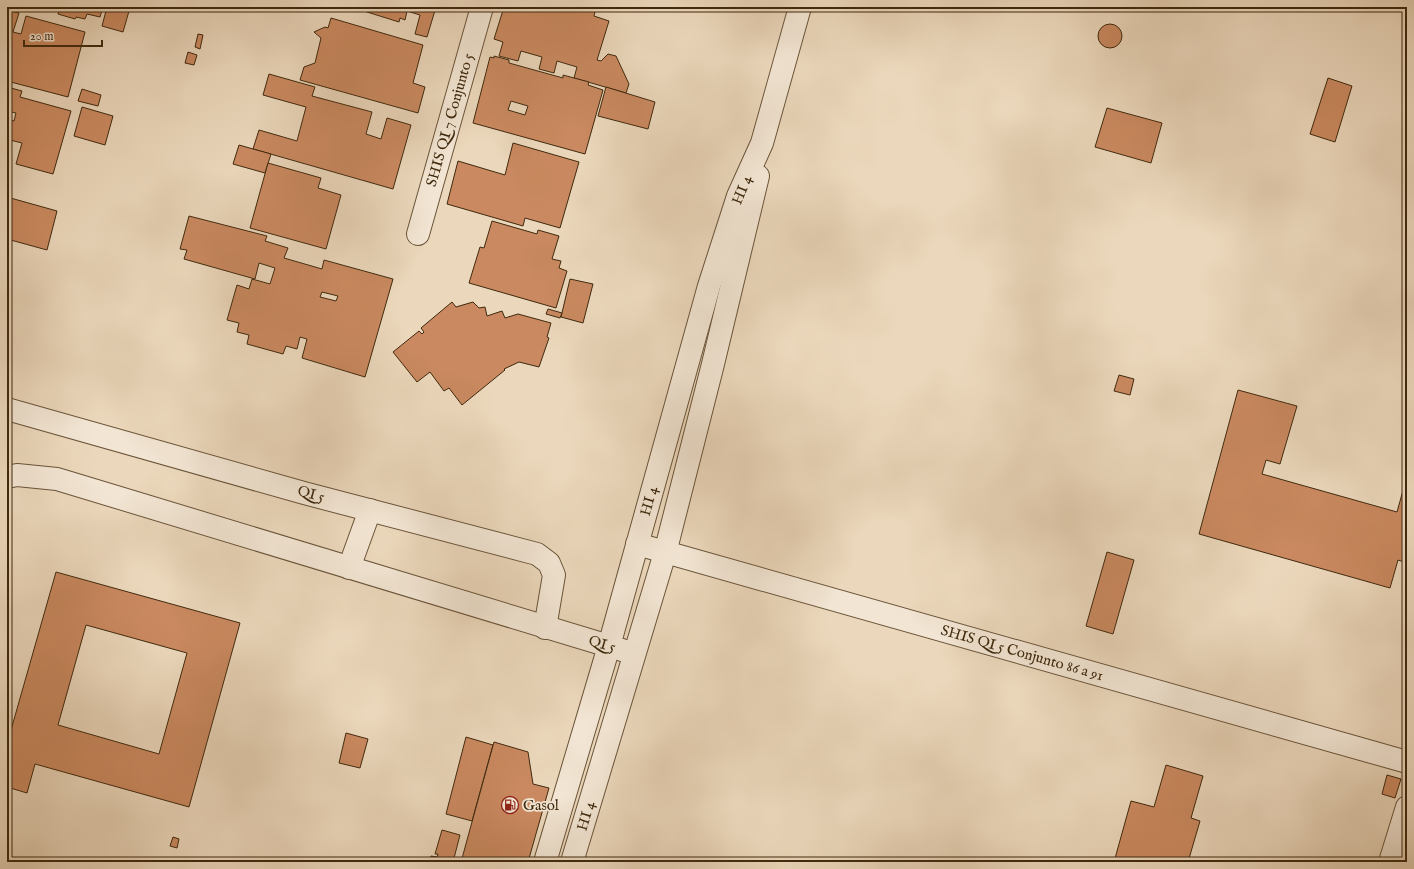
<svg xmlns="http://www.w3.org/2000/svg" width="1414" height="869" viewBox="0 0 1414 869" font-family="'IM FELL English',serif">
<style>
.building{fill:#ca8960;stroke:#3f290e;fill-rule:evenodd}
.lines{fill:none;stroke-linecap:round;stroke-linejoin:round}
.minor-casing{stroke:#6a5439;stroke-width:24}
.minor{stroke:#f2e5d3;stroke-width:22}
.labels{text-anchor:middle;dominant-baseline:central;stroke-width:3.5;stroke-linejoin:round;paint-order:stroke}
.street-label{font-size:15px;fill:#3f290e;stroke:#f2e5d3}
.poi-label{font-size:15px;fill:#3f290e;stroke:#f2e5d3;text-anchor:start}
</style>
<rect width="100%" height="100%" fill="#ebd7bb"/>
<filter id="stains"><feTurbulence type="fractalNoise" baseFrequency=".005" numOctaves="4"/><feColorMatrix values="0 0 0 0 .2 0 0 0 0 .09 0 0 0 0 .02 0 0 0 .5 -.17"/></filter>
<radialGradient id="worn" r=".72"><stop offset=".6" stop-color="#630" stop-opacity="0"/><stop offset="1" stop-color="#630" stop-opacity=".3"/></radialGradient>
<g class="building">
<path d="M60,7H103L100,17L87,14L85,19L76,17L75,19L58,14Z"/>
<path d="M107,7H117L129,11L123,32L102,26Z"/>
<path d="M351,7H445L444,9L436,7L427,37L415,34L420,15L407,11L405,20L400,18L399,22Z"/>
<path d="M504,7H596L594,16L609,21L597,60L601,61L608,54L616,56L629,84L626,93L574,78L577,67L557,61L554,73L539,69L542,57L521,51L518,61L499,56L503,42L494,39Z"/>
<path d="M7,10L19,13L13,32L21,34L26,16L85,32L68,97L7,81Z"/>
<path d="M331,18L423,45L413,83L425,87L418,113L300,80L304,67L315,63L321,38L314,32L325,27L328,28Z"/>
<circle cx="1110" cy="36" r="12"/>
<path d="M198,34L203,35L200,49L195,47Z"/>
<path d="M188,52L197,55L194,65L185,63Z"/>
<path d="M494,56L509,60V63L563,78V75L589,82L588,85L603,90L585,154L473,123L490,57L494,58ZM511,101L528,106L525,115L508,110Z"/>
<path d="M269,74L315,87L312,96L372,112L366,134L381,139L387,118L411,125L393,189L253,149L259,130L297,141L306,107L263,95Z"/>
<path d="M1328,78L1352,86L1335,142L1310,134Z"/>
<path d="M7,87L22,91L20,97L71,111L53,174L16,164L22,143L10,140L7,151V119L14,121L16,113L7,111Z"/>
<path d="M606,87L655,102L648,129L598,116Z"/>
<path d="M82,89L101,95L98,106L78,101Z"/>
<path d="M82,107L113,116L105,145L74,136Z"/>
<path d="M1107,108L1162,123L1151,163L1095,147Z"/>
<path d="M513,143L579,162L560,228L525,218L523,226L447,204L458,161L505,175Z"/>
<path d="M239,145L271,154L265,173L233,164Z"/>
<path d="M268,163L321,178L318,188L341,195L326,249L250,228Z"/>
<path d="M7,197L57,211L47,250L7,239Z"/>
<path d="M189,216L267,236L265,241L288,248L284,258L322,269L324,260L393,279L365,377L302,358L307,339L300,337L297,349L286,346L283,354L247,344L249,335L237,332L239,323L227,320L237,285L249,289L252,279L270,284L275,268L259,263L255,279L184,259L187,250L180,249ZM322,292L338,296L336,301L320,297Z"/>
<path d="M492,221L537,234L538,230L559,236L552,259L561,261L559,268L567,271L556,308L469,283L480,247L484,248Z"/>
<path d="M570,279L593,284L583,323L561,317Z"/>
<path d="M452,302L456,307L473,302L479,308L485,307L487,316L502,311L505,318L518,314L551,323L547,337L549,338L539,367L519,362L504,369L505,370L462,405L449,388L444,391L430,372L417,382L393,352L419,331L422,334L424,332L421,328Z"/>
<path d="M548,309L562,313L560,318L546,314Z"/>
<path d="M1119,375L1134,379L1130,395L1114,391Z"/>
<path d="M1238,390L1297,406L1280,464L1266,460L1262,474L1397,512L1407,476V563L1398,560L1390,588L1199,534Z"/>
<path d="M1107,552L1134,560L1113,634L1086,626Z"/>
<path d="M56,572L240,623L189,807L35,764L27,793L7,787V744ZM86,625L187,653L159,754L58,725Z"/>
<path d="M346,733L368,739L360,768L339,763Z"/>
<path d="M466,737L493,745L472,821L446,814Z"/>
<path d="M494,742L528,752L533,784L549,788L528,862H461Z"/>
<path d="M1166,765L1203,776L1191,818L1200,821L1188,862H1114L1131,801L1154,807Z"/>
<path d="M1387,775L1401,779L1395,798L1382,794Z"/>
<path d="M442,830L460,835L453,862H430L431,856L437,857L438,854H435Z"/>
<path d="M173,837L179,839L177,848L170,846Z"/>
</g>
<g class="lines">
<g class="minor-casing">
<g id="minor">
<path d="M418,234L482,7"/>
<path d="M7,409L304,493L537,554L549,563L554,575L545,628"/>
<path d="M7,477L17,475L57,479L622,650"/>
<path d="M637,544L1407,762"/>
<path d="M349,568L370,510"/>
<path d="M545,862L609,646L709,286L738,196L762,143L800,7"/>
<path d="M572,862L665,553L713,364L758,176"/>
<path d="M1390,862L1407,807"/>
</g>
</g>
<use href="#minor" class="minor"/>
</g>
<defs>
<g id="fuel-ring" transform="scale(0.9)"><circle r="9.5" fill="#f2e5d3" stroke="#8f2418" stroke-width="1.5"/><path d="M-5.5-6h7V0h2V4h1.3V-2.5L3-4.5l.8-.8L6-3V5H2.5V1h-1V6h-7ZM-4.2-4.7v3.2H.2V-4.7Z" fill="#8f2418"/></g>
</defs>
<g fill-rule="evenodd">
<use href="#fuel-ring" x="510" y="805"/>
</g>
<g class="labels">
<g class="street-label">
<text transform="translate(450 120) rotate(-74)">SHIS QI 7 Conjunto 5</text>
<text transform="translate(742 190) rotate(-68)">HI 4</text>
<text transform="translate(311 494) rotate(15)">QI 5</text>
<text transform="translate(649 501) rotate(-74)">HI 4</text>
<text transform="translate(602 644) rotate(16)">QI 5</text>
<text transform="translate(1022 653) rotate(16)">SHIS QI 5 Conjunto 86 a 91</text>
<text transform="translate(586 816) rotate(-73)">HI 4</text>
</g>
<g class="poi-label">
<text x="523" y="805">Gasol</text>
</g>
</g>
<rect width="1414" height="869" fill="none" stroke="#ebd7bb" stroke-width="24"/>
<rect x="8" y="8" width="1398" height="853" fill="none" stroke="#3f290e" stroke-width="2"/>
<rect x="12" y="12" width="1390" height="845" fill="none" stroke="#3f290e"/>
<path d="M24 40v6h78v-6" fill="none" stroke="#3f290e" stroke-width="2"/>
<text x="30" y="40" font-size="12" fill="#3f290e" stroke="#f2e5d3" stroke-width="3" paint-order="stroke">20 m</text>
<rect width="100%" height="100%" filter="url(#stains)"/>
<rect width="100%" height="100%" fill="url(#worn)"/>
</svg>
